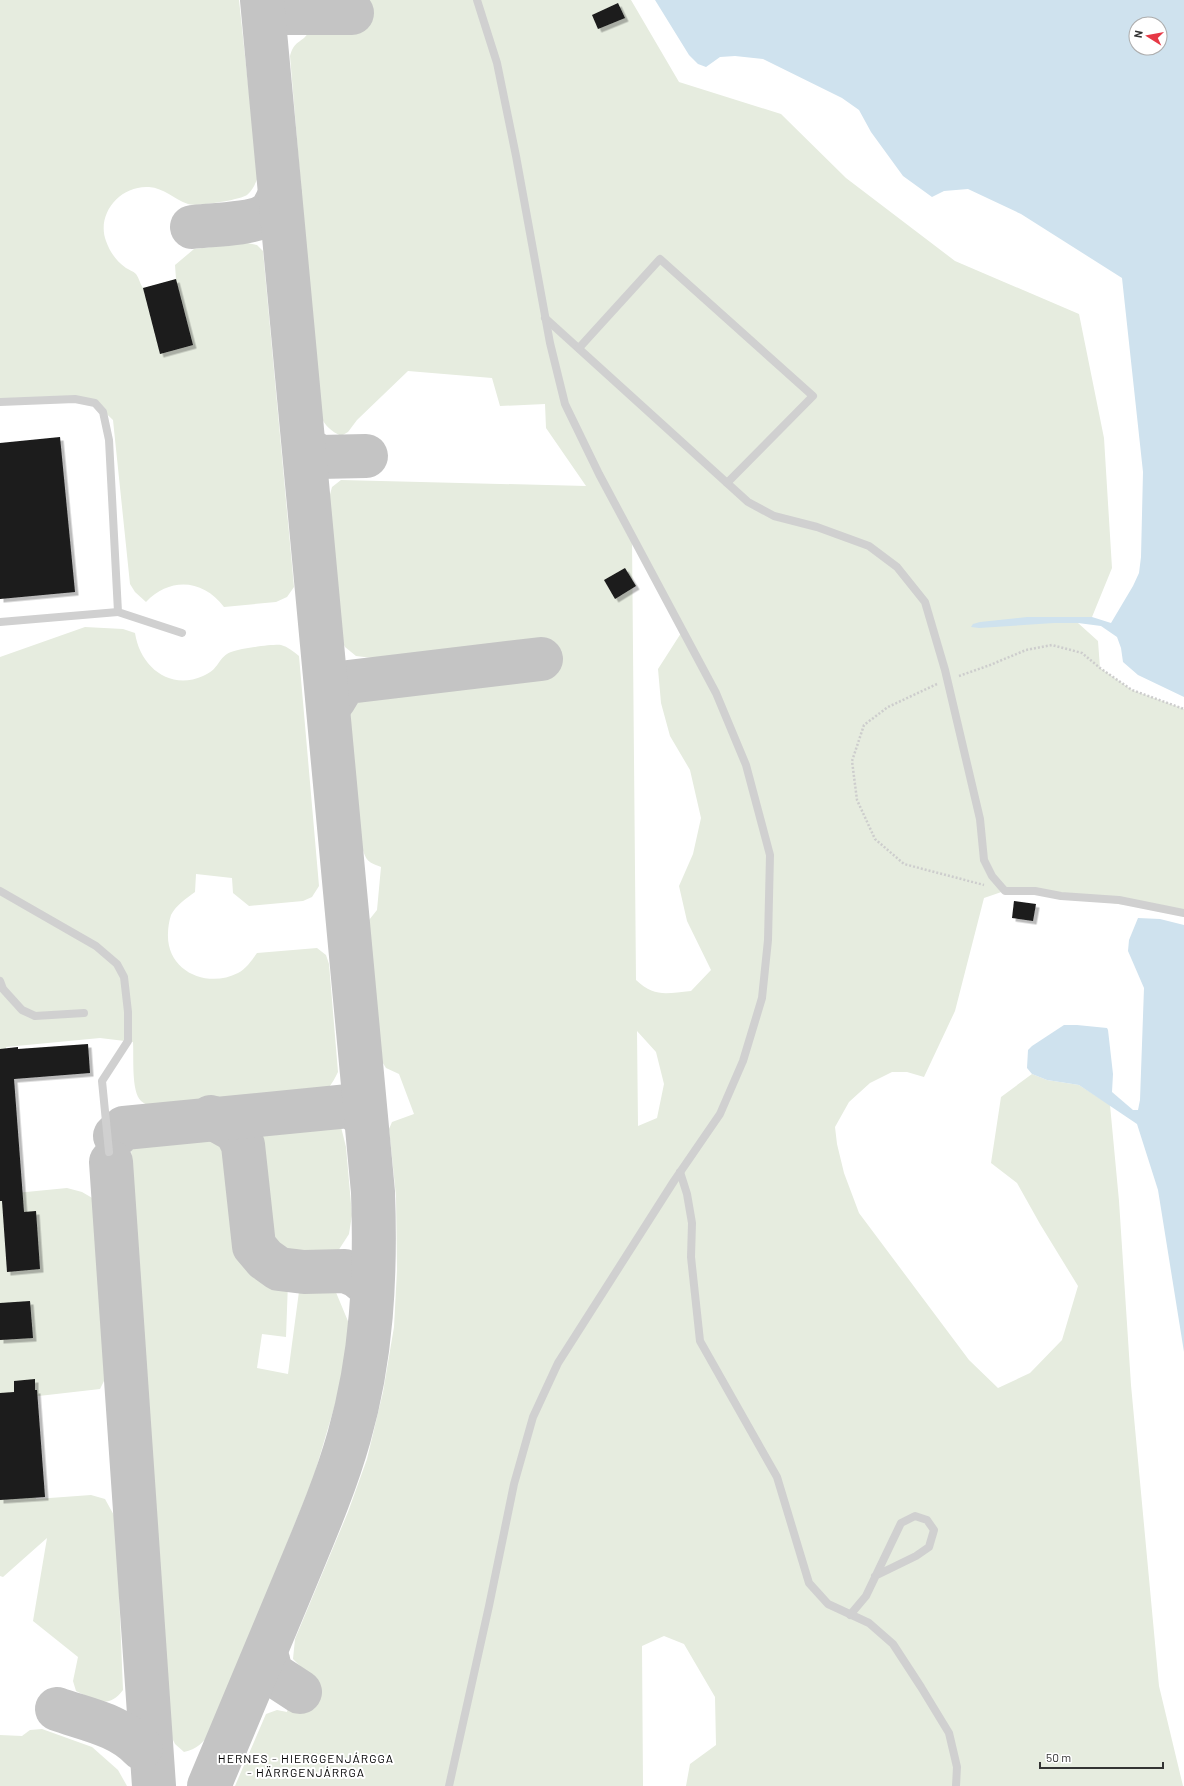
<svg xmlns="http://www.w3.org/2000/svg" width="1184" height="1786" viewBox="0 0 1184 1786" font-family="Barlow,sans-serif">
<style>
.green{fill:#e6ecdf;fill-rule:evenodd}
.water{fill:#cfe2ee;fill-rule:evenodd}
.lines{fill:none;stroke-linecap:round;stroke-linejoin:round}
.taxiway{stroke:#c4c4c4;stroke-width:44}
.building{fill:#1a1a1a;filter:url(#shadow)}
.path{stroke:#cdcdcd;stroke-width:2.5;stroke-dasharray:2 2;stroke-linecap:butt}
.service{stroke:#d0d0d0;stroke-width:8}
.labels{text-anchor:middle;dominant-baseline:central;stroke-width:4;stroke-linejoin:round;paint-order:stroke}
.quarter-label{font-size:12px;letter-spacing:1px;fill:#000;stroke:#fff}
</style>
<defs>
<filter id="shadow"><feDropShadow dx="3.5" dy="3.5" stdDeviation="0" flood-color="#0004"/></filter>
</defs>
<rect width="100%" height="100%" fill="#fff"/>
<g class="green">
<path d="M0,0H239L258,177C255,184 253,190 247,195C240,200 195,207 188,204C174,199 164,188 149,187C120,185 96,214 106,241C110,252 116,261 126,268C129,270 133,271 136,274C139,278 140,284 143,288L176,279L175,265L194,249L247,243L257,245L263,251L294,587L287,597L276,602L224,607C203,579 170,577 146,602L135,592L130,584L113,420L95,403L75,399L0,402Z"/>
<path d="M326,0H631L679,82L781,114L846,178L955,261L1079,314L1104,438L1112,568L1092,617H1027L1054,623H1078L1098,641L1100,668L1132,690L1184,709V913L1061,896L1016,887L984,898L955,1011L924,1077L907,1072H892L870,1083L849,1102L835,1127L837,1144L844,1173L859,1213L969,1360L998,1388L1030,1373L1062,1340L1078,1286L1040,1224L1017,1183L991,1163L1001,1097L1032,1074L1047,1080L1079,1085L1110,1105L1119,1201L1131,1385L1159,1686L1183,1786H686L690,1764L716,1745L715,1697L684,1644L664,1636L642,1646L643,1786H235L266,1714L277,1710L287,1712L300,1666L293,1659L295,1639L348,1512L367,1459L383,1392L394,1327L397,1270L396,1196L389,1129L392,1122L414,1114L399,1074L386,1068L381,1060L368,927L369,920L377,910L381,867C368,862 366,861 362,847L350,716C352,704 355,698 367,694L529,677L356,656L345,647L341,639L329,498L332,487L341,480L586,486L546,428L545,404L500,406L492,378L408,371L357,420L348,432L341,436C331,431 325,426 320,415L290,56C294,43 296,45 305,37C311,32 321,8 326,0ZM632,538L683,630L658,669L661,703L670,736L690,770L701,818L693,854L679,886L687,921L711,970L691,991C667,993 655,998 636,980ZM637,1031L656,1052L664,1084L657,1118L638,1126Z"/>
<path d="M85,627L123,629L135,633C140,666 169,691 203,676C218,670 217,661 227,654C233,649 273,644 281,645C288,647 293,651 299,656L319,886L312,897L303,901L249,906L233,893L232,878L196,874L195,892C187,898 176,905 171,915C169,921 168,928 168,933C166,971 207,989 238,973C246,969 252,960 257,953L317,948L326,955L329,964L338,1072C332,1085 326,1092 314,1099L167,1111C158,1109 148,1107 141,1101C131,1091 134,1057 133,1042L100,1038L6,1047L16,1193L67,1188L82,1192L94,1199L109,1371L100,1389L30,1397L36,1499L91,1495L105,1499L116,1519L123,1690C108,1710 95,1700 76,1691L73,1681L78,1657L33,1621L47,1538L3,1577L0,1576V657Z"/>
<path d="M319,1113L334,1120L341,1127L346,1147L352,1215L349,1234L338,1251L327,1262L306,1266L288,1264L276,1257L270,1243L266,1199L257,1160L255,1146C275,1116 283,1114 319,1113Z"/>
<path d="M206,1127L224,1146L233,1241L241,1258L253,1269L267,1276L288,1282L286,1337L262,1334L257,1368L288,1374L300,1284L325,1283L335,1290L350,1326L339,1391L313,1479L211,1732C203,1743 197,1749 184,1752L175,1744L171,1736L131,1150L134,1141L141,1134L149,1129Z"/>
<path d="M42,1729L92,1747L118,1770L127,1786H0V1735L22,1736L30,1730Z"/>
</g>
<g class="water">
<path d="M655,0H1184V697L1138,675L1123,662L1121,648L1117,637L1101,626L1078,623H1054L979,628L971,627L973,624L980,622L1027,617H1092L1111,623L1133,586L1139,573L1141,557L1143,472L1122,278L1021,214L968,189L944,191L932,197L903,176L871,132L859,110L842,98L763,59L735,56L720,57L706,67L698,64L689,55ZM1136,24H1160V48H1136Z"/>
<path d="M1138,918L1160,919L1184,925V1352L1158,1190L1137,1124L1079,1085L1047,1080L1032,1074L1027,1068L1028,1050L1032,1046L1064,1025H1077L1107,1028L1108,1030L1113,1074L1112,1092L1133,1110H1138L1140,1100L1144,988L1128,951L1129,940Z"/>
</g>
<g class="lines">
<g class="taxiway">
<path d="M273,7L281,13H352"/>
<path d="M192,227C209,225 253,224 266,215C273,211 276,202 280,195"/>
<path d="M312,452L319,457L366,456"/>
<path d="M334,700L340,690L348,682L541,659"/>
<path d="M211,1117L236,1131L243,1145L254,1246L265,1259L279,1269L304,1272L345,1271L357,1276L367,1284"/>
<path d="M115,1136L124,1128L349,1106L357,1111"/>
<path d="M111,1162L154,1786"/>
<path d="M268,1660L271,1673L300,1692"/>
<path d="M57,1709C85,1719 120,1725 141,1748"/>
<path d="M209,1786C236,1721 264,1655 291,1590C312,1539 334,1490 349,1437C372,1357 376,1276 373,1192L262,0"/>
</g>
</g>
<g class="building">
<path d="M618,3L625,18L598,29L592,15Z"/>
<path d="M176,279L193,345L160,354L143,288Z"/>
<path d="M60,437L75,592L0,599V443Z"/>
<path d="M625,568L636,586L615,599L604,580Z"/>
<path d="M1014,901L1036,904L1033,921L1012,918Z"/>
<path d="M88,1044L90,1073L14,1079L24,1212L36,1211L40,1269L7,1272L2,1201H0V1049L18,1047V1049Z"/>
<path d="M30,1301L33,1338L0,1340V1303Z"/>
<path d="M35,1379V1390H37L45,1497L0,1500V1393L14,1392V1381Z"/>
</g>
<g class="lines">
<g class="path">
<path d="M959,676L990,665L1026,650L1052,645L1082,653L1100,668L1132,690L1184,709"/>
<path d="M937,684L888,707L864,725L852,761L857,800L875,839L904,864L984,885"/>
</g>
<g class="service">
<path d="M545,318L748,502L774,516L817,527L869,546L897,567L925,602L945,670L980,819L984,860L992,876L1005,891H1035L1061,896L1119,900L1184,913"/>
<path d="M579,348L660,259L813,396L727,483"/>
<path d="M0,402L75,399L95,403L103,412L109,440L118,612L182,633"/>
<path d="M0,622L118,612"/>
<path d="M0,891L96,946L117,964L124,977L128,1012V1041L102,1081L109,1152"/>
<path d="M0,981L3,989L22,1010L35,1016L84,1013"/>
<path d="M680,1172L687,1194L692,1223L691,1257L700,1341L777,1477L809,1583L828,1604L869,1623L893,1644L921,1687L949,1733L957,1767L956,1786"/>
<path d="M850,1615L866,1596L901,1523L915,1516L927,1520L934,1530L929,1547L916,1556L875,1576"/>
<path d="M449,1786L489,1606L514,1484L533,1417L558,1363L674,1181L720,1114L743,1061L762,998L768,940L770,855L746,765L716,693L599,474L565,404L550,343L516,156L497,63L477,0"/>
</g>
</g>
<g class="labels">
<g class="quarter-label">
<text x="306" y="1758">HERNES - HIERGGENJÁRGGA<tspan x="306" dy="14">- HÄRRGENJÁRRGA</tspan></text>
</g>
</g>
<g transform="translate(1148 36) rotate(281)"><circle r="19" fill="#ffffff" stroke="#adadad"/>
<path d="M0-3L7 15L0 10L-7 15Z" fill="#e63946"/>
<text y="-6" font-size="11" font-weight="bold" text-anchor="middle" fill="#333333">N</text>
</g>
<path d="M1040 1762v6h123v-6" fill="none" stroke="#333333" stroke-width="2"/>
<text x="1046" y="1762" font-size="12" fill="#333333" stroke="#ffffff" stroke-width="3" paint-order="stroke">50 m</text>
</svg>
